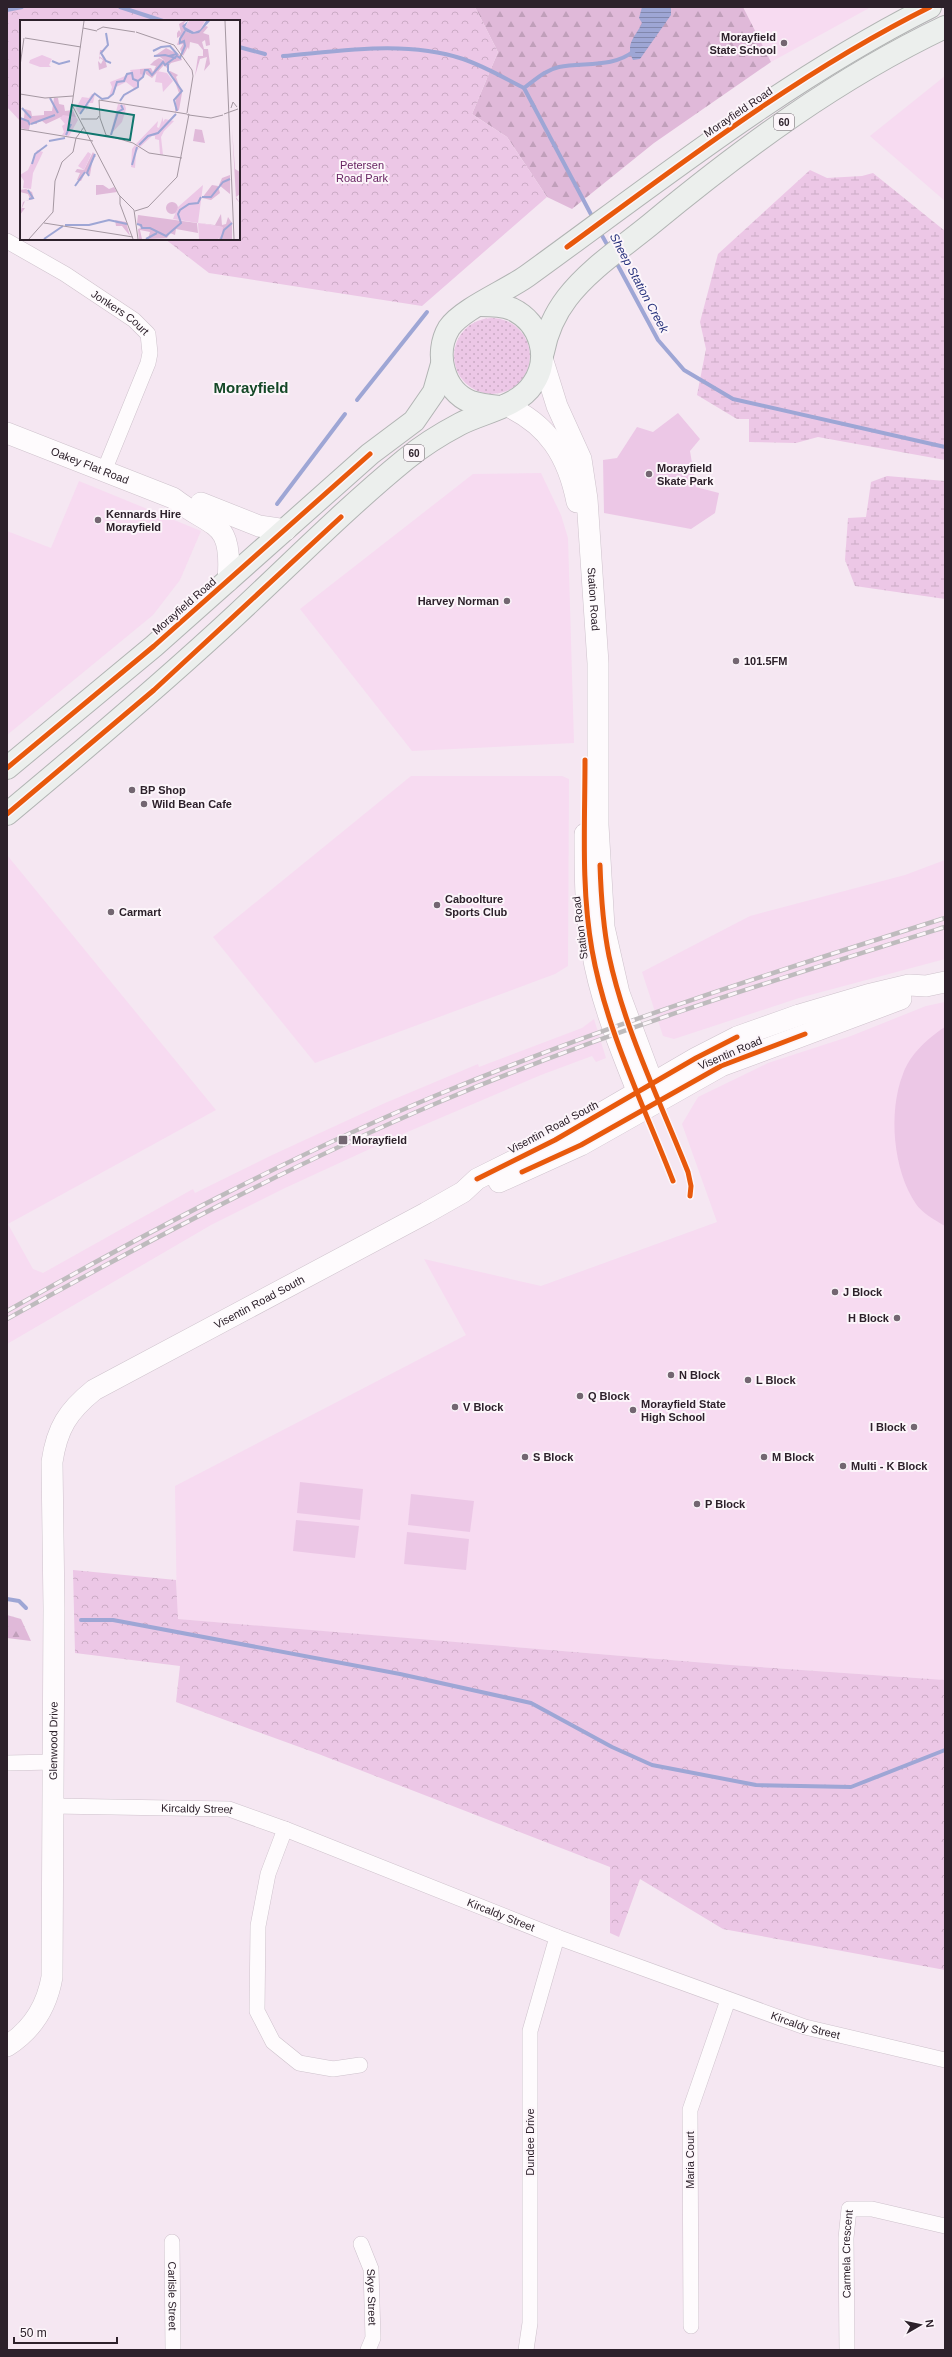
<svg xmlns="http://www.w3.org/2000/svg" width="952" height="2357" viewBox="0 0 952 2357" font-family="Helvetica,sans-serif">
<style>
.built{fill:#f7dbf1}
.grass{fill:url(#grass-dots)}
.forest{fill:url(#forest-firs)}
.wetland{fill:url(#wetland-marsh)}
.park{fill:url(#park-crowns)}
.pitch{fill:#ecc7e6}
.water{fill:url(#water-rules)}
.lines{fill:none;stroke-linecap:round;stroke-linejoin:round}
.stream{stroke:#9ea6d5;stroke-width:4}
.street-casing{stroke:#cec2cc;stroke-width:16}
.secondary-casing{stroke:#cec2cc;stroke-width:22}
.primary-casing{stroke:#b1b4b3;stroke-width:24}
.street{stroke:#fefbfd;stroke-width:15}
.secondary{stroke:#fefbfd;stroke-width:21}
.primary{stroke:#ecefed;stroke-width:22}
.rail-casing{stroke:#bebbbd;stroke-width:4.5}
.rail{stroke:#fcf5fa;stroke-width:3;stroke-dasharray:9;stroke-linecap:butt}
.cycleway-casing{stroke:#fcf5fa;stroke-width:8}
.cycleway{stroke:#e8590c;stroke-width:5}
.poi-dot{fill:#736671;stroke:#fcf5fa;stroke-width:1.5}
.labels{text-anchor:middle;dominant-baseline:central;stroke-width:4;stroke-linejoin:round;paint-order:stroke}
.shield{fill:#fcf5fa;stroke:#6b6169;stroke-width:1}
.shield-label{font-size:10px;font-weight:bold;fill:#2d212b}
.poi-label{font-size:11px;font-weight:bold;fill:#2d212b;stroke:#fcf5fa;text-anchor:start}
.street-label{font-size:11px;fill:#2d212b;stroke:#fcf5fa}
.park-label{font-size:11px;fill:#672361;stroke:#fcf5fa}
.water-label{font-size:12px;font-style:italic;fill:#28337d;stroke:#fcf5fa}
.district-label{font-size:15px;font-weight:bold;fill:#144827;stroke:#fcf5fa}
.inset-river{fill:none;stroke:#9ea6d5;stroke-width:2}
.inset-road{fill:none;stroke:#a598a2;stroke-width:1}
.view{fill:#0f766e;fill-opacity:0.15;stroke:#0f766e;stroke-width:2}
.inset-edge{fill:none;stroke:#2d212b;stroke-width:2}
</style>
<defs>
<pattern id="grass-dots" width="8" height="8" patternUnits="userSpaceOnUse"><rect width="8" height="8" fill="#ecc7e6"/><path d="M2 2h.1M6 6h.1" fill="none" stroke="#cbabc5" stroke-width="1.8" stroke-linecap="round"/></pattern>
<pattern id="forest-firs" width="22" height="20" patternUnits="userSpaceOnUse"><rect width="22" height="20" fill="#e0b9d9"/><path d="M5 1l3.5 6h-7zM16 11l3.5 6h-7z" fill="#c09fba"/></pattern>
<pattern id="wetland-marsh" width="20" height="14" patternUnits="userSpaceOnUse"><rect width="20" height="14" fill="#ecc7e6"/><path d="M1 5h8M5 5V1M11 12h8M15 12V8" fill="none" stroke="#cbabc5"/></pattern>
<pattern id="park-crowns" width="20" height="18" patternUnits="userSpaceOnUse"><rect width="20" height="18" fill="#ecc7e6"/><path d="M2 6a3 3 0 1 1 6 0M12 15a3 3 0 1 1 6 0" fill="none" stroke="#cbabc5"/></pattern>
<pattern id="water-rules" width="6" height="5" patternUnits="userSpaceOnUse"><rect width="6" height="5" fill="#9ea6d5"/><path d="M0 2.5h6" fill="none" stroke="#8187ad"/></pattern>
</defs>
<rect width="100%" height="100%" fill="#f5e7f2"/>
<g class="built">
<path d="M743,7H871L771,62Z"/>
<path d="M945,76V201L870,136Z"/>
<path d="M541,473L561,515L568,538L574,743L412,751L300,609L473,474Z"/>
<path d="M79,481L201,531L180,580L153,615L7,735V531L51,548Z"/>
<path d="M411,776H562L569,779L568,966L555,974L315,1063L213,937Z"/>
<path d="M7,855L216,1110L8,1224L33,1269L43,1273L193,1189L195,1193L270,1156L385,1103L478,1064L479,1067L582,1028L594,1019L606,1058L596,1062L592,1056L541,1075L398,1136L285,1188L211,1225L7,1344Z"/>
<path d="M945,860V959L799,998L674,1039L663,1036L642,972L750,916L905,875Z"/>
<path d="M945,1002V1680L731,1665L177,1619L175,1486L466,1335L424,1259L541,1286L717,1222L682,1124L698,1097L768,1063L851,1036L926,1006Z"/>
</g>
<circle class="grass" cx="492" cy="356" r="38"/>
<g class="forest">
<path d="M475,7H743L771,62L654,143L572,209L547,197L507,137L472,114L498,52Z"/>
<path d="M7,1615L21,1619L31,1641L7,1638Z"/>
</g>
<g class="wetland">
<path d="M810,170L827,178L862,176L873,173L945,231V460L818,437L796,443L749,442V419H737L697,395L706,349L700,322L718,254Z"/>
<path d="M887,476L945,481V599L855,586L845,560L848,518L866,517L871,482Z"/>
</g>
<g class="park">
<path d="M7,7H475L498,52L472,114L507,137L547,197L422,306L209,273L165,239H239V21H21V122L7,107Z"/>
<path d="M73,1570L176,1580L178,1619L731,1665L945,1680V1970L723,1929L640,1879L619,1937L610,1933V1867L316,1753L176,1702L180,1666L75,1653Z"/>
</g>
<g class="pitch">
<path d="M678,413L700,439L690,451L696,487L719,493L715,513L691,529L604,513L603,460L617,458L637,427L653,432Z"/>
<path d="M945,1027V1226C936,1221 921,1212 916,1204C893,1170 888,1112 903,1074C910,1054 928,1038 945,1027Z"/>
<path d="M300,1482L363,1489L360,1520L297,1513Z"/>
<path d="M411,1494L474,1501L470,1532L408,1525Z"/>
<path d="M296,1520L359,1526L355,1558L293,1551Z"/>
<path d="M407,1532L469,1539L466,1570L404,1564Z"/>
</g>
<path class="water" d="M642,7H671V15L640,59L633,60C625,43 635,38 642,23L639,18Z"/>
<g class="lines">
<g class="stream">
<path d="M120,7L163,21"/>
<path d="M7,10L22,7"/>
<path d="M239,47L265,54"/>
<path d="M283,56C341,51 406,40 463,59C484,66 504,78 524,88"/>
<path d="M594,220L524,88C535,80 545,70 559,67C584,62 613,68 634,51"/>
<path d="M600,232L609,248"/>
<path d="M615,260L658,340L684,370L733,399L945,447"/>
<path d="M357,400L427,312"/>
<path d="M277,504L345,414"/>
<path d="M7,1599L19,1601L26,1608"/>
<path d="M81,1620H113L400,1674L531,1703L612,1747L652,1765L756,1785L851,1787L945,1750"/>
</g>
<g class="street-casing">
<g id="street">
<path id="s1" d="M7,241L65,274L134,320L148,334L150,353L148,363L104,471"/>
<path d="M7,1763L53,1762"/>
<path id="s2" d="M53,1806L229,1809L285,1829L557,1937L805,2027L945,2060"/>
<path d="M285,1829L268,1874L258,1926L257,2011L273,2042L299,2063L333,2069L360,2065"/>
<path id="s3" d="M172,2242L173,2350"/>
<path id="s4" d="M361,2244L371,2269L373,2338L368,2350"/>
<path d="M691,2326L690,2110L728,2000"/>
<path d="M526,2350L530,2323V2031L557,1937"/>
<path id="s5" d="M847,2350L846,2238L849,2209H872L945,2226"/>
</g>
</g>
<g class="secondary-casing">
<g id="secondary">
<path id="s6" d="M543,361L557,406L581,459L587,499L598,663V825L604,927L619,993L659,1100"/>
<path d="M505,405C548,424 568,456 577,502"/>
<path id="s7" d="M7,433L173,498C214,530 233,518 228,581"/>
<path d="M201,503L259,526L286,530"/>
<path d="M585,834C585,873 585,911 592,950C601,1005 624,1057 644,1108"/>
<path d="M499,1182L581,1145L721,1066L901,999"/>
<path id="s8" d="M7,2046C32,2030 47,2006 52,1977L54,1608L52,1462C57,1428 68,1411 94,1390L426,1213L463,1192L477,1179L555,1140L696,1058L737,1037L799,1015L867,995L909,985L926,986L945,982"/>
</g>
</g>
<g class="primary-casing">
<g id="primary">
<path d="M543,352C547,331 554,315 567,298C589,269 623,247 651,224C743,148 838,78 945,27"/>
<path d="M499,407C489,406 480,405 471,402C443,391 434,353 449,328C462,309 506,291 527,276C657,182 785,80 930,7"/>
<path d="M7,768L154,646L370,454L414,421L434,392L442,364"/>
<path d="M7,814C85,749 162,684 236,615C292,563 346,508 406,459C422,446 441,434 460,424C483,412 518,407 533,384C551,358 541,323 512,309C502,305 491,305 480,305"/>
</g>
</g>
<use href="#street" class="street"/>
<use href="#secondary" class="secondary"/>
<use href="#primary" class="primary"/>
<g class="rail-casing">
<g id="rail">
<path d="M7,1311C148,1232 289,1157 437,1095C603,1026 774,972 945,918"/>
<path d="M7,1319C148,1241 289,1166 437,1103C602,1033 774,980 945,927"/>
</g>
</g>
<use href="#rail" class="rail"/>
<g class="cycleway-casing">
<g id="cycleway">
<path d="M567,247C683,162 800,72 930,7"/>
<path d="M585,760C585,823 581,888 592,950C606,1030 644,1106 673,1181"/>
<path d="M7,768L154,646L370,454"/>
<path d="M7,814L154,690L341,517"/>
<path d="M600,865C601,896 603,926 609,956C625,1031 660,1101 688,1172L691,1186L690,1196"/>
<path d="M522,1172L581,1145L721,1066L805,1034"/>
<path d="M477,1179L555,1140L696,1058L737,1037"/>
</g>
</g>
<use href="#cycleway" class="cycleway"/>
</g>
<g class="poi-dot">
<circle cx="784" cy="43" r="4"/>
<circle cx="649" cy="474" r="4"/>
<circle cx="98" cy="520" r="4"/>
<circle cx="507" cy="601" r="4"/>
<circle cx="736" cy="661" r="4"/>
<circle cx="132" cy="790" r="4"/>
<circle cx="144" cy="804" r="4"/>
<circle cx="437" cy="905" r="4"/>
<circle cx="111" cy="912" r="4"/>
<rect x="338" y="1135" width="10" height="10" rx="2"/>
<circle cx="835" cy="1292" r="4"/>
<circle cx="897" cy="1318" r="4"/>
<circle cx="671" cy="1375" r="4"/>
<circle cx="748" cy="1380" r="4"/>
<circle cx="580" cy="1396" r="4"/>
<circle cx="455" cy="1407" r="4"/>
<circle cx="633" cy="1410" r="4"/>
<circle cx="914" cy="1427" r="4"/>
<circle cx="525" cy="1457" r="4"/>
<circle cx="764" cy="1457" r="4"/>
<circle cx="843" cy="1466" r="4"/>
<circle cx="697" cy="1504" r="4"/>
</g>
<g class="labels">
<g class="shield">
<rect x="774" y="114" width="20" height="16" rx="3"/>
<rect x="404" y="445" width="20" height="16" rx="3"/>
</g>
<g class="shield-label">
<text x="784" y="122">60</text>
<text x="414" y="453">60</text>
</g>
<g class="poi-label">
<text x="776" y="37" text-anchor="end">Morayfield<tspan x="776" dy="13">State School</tspan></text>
<text x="657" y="468">Morayfield<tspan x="657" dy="13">Skate Park</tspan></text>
<text x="106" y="514">Kennards Hire<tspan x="106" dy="13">Morayfield</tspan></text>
<text x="499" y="601" text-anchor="end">Harvey Norman</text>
<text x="744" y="661">101.5FM</text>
<text x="140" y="790">BP Shop</text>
<text x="152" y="804">Wild Bean Cafe</text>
<text x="445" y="899">Caboolture<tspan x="445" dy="13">Sports Club</tspan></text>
<text x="119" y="912">Carmart</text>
<text x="352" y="1140">Morayfield</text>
<text x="843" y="1292">J Block</text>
<text x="889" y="1318" text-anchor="end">H Block</text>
<text x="679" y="1375">N Block</text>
<text x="756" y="1380">L Block</text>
<text x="588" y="1396">Q Block</text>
<text x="641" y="1404">Morayfield State<tspan x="641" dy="13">High School</tspan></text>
<text x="463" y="1407">V Block</text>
<text x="906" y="1427" text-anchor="end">I Block</text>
<text x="533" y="1457">S Block</text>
<text x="772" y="1457">M Block</text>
<text x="851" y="1466">Multi - K Block</text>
<text x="705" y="1504">P Block</text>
</g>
<g class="street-label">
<text transform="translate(738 112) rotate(-34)">Morayfield Road</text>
<text stroke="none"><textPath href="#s1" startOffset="134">Jonkers Court</textPath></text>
<text stroke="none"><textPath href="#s7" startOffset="89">Oakey Flat Road</textPath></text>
<text stroke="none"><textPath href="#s6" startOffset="246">Station Road</textPath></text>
<text transform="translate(184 606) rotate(-41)">Morayfield Road</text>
<text transform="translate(580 928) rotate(-97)">Station Road</text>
<text transform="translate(730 1053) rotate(-23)">Visentin Road</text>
<text transform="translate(553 1127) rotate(-28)">Visentin Road South</text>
<text stroke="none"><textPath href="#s8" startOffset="873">Visentin Road South</textPath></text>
<text stroke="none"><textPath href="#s8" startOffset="321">Glenwood Drive</textPath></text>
<text stroke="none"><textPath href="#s2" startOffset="144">Kircaldy Street</textPath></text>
<text stroke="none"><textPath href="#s2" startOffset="468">Kircaldy Street</textPath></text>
<text stroke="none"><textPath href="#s2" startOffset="792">Kircaldy Street</textPath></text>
<text transform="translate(530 2142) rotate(-90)">Dundee Drive</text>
<text transform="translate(690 2160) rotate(-90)">Maria Court</text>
<text stroke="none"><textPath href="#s5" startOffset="96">Carmela Crescent</textPath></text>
<text stroke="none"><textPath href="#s3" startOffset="54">Carlisle Street</textPath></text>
<text stroke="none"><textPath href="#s4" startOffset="55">Skye Street</textPath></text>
</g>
<g class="park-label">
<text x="362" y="165">Petersen<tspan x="362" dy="13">Road Park</tspan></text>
</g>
<g class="water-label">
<text transform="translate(639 283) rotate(62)">Sheep Station Creek</text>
</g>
<g class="district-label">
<text x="251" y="387">Morayfield</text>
</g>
</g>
<g transform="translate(20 20)">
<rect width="220" height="220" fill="#f5e7f2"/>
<path d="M169,1H185L180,10L174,12L165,7Z" fill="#ecc7e6"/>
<path d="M164,1H166L164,3L165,11L172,14L186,6L188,7L183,13L189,15L190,25L186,26L185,20L182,22L184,29H188L190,44L184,51L187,37L180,39L175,56L178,36H183V30L178,24L170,22L169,30L168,27L163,36L160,29L163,24L157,25L160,16L157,18V13L159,10L161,13L159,4ZM146,28L160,35L162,40L151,43L147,48L144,45L132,58L126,54V50L125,55H120V49L131,48L133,52L136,46L130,45L134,41L139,38L145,41L140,37H133ZM80,30H83L79,36L83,39L81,34L84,36L87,47L79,50L78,41L81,44L83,40L80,38L79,40ZM150,51L158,55L156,57L162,73L159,90L155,92L156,78L159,73L153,56L148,52ZM34,78H38L39,84L44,85L45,91L53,90L56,97H41L26,104L22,101L17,102V104H10L9,110L0,108V98H4L5,89L11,91L12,96L24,95V91H32ZM212,108L215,149L220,152V174L216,177L220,183L216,179ZM175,109L182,110L185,123L173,121ZM73,132L76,137H73L70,155L65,153L61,161L57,160L60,153L55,152L57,149L64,150ZM210,155V174L199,165L202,158ZM76,165H83L89,169L94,167L97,172L76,175ZM192,165L198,166L200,173L191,180L182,178ZM6,169L12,172L14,179L5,181L2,188H5L0,195L3,182L10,179L8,174L0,172V170ZM146 188a6 6 0 1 1 12 0a6 6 0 1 1-12 0ZM201,194L202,205L206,204L208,197L212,203V219H199L202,207L179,203L202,206L195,205ZM118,195L177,203L178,213L156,209L155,215L150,213L147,218L128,219L130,212L120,210L122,219H119L118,209L121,208L117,203ZM95,200L106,202L110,216L102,206H96Z" fill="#e0b9d9"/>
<path d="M120,49V54L124,55L120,59L118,68L103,77L114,68L106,62L96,67L94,74L89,77L92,67L90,62L103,57L111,52L110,50ZM72,74H75L73,83H66L65,85L69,84L67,90L64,87L61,94L58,92L56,88L62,77L69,78Z" fill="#ecc7e6"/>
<path d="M22,35L32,39L29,45L31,47H20L9,43L10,40ZM137,51L147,53L153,61L143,72L142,63L135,62ZM98,84L105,85L106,89L102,102L90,115ZM43,95L56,97L58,100L49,116L42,115L44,112L42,106L45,104L40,98ZM143,97V102L145,99L154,101L144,111L141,117L143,135L140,134L139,120L135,119V116H132L120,127L116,124L138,101L137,107L139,108ZM115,125L119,128L116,132L115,148L111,147L112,129ZM17,130L23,132L13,153L11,169L3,168L4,161L0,155L8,150ZM183,165L178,203L153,199L158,187Z" fill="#ecc7e6"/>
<path d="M68,132L71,134L70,137L64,150L58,146ZM178,203L203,207L202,215L198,219H179Z" fill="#ecc7e6"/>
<path d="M168,1L165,7L174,12L180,10L186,1H190L179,13L172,14L165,11L162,6Z" fill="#9ea6d5"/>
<path class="inset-river" d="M86,13L88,25L81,33L86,41L91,43M133,31L141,27L150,26L157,34L149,36M134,36L145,35L156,38M32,41L39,44L50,41M148,44V51L162,71L154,80L157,91M74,73L82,79L88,78L93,74L97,62L104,61L107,54L112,53L113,59L118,61L123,57L125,50H128L132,55L143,42L145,45L157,36L160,38L165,26L164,21L160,23V19L165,11M30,78L38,93M100,81L104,75L118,67V61M2,88L11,98M60,94L74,74M0,98L8,101L10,105M11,104L35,95M46,115L51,104M91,115L98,92L103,89L101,85M29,121L45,118M119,125L128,116L138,113L156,94M12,144L15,134L27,125M112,145L117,127M69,156L67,153L75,134M55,166L65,152M8,170L13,178L9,179M182,177H191L203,162L210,159M117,204L121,205L122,208H130L146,216L161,203L158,194L160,190L169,184L178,183L181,177M45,205H69L89,200L107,204M24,219L43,206M126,219L137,213M201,219L204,210L212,203"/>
<path class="inset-road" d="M64,1L52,85L99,175L114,190L118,219M205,1L214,219M63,8L77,11M77,10L83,7L115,12M116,12L154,25L172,50L173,56L167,93M5,18L61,27M0,46L4,18M0,74L25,78L53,76M211,88L213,82L217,87M204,94L218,89M169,95L191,98L203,95M80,98L86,115L113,123L129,133L162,138M80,98L79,80L167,94M61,99H77L79,96M0,109L55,118M55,118L73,121M100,176V184L113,219M115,191L128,187L157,157L169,94L167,95M24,203L113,217M9,219L33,192L35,161L42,142L53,132L56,118L64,107"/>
<path class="view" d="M52,85L114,95L110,120L48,110Z"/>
<rect width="220" height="220" class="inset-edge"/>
</g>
<rect width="952" height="2357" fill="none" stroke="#2d212b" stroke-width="16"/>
<g transform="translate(920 2325) rotate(81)" stroke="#fcf5fa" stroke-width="3" paint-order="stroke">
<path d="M0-3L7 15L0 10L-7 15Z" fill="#2d212b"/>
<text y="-6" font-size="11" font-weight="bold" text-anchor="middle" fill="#2d212b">N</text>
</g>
<path d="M14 2337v6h103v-6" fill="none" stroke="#2d212b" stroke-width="2"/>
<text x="20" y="2337" font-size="12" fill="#2d212b" stroke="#fcf5fa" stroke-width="3" paint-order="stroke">50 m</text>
</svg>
